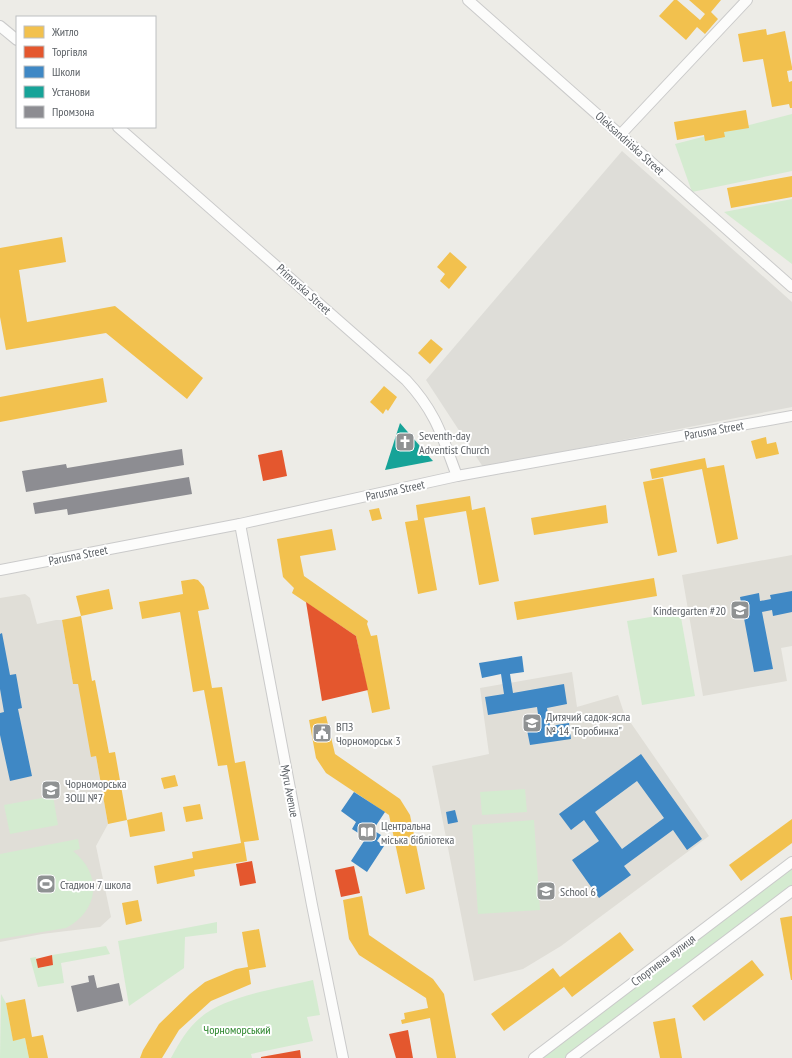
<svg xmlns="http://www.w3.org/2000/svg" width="792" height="1058" viewBox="0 0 792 1058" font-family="'PT Sans Narrow',sans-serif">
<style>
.industrial{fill:#deddd8}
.education{fill:#e0ded7}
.green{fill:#d4ebd0}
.homes{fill:#f2c14e}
.shops{fill:#e4572e}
.schools{fill:#3f88c5;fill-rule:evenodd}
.public{fill:#17a398}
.industry{fill:#8d8d92}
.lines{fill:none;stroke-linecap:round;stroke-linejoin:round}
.minor-casing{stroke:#cacaca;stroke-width:12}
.minor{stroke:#fcfcfb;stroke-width:10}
.labels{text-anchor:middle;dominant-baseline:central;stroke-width:4;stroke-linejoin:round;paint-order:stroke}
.street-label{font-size:12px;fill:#5c6166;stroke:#fff}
.poi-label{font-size:12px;fill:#5c6166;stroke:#fff;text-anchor:start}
.park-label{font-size:12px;fill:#2c862c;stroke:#fff}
</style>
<rect width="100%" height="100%" fill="#edece7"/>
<path class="industrial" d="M622,151L792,302V407L483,467L426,380Z"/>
<g class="education">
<path d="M792,555V646L781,648L787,681L703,696L682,575Z"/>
<path d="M25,594L30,598L37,624L56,620H62L73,684H78L96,756L108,824L96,846L111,917L100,927L42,934L0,942V598Z"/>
<path d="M572,672L577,707L618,695L624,713L709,836L561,946L523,969L474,981L432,766L489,754L480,688Z"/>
</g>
<g class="green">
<path d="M792,114V171L692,192L675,144Z"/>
<path d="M792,199V264L724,212Z"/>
<path d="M680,612L695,696L642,705L627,621Z"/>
<path d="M525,789L527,812L482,815L480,792Z"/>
<path d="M53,796L58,825L10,834L4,805Z"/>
<path d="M534,820L540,910L478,914L472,825Z"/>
<path d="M78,839L80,849L73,851C102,874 100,910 66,928L0,939V854Z"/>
<path d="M792,866V886L565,1058H539Z"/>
<path d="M217,922V933L185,937L184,968L129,1006L118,941Z"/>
<path d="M106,946L110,954L61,963L64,983L38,987L30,958L36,957L39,968L53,965L52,955Z"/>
<path d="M313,980L320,1015L307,1017L313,1041L251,1054L252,1058H171C179,1043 187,1029 200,1018C225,996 280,988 313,980Z"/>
<path d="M1,994L6,1003L13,1040L25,1038L29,1058H0Z"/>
</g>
<g class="homes">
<path d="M674,0H677L700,20L705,14L689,0H721L711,12L718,19L705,34L697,27L686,40L659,16Z"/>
<path d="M766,29L767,35L785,31L792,67V70L787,71L789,82L792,81V108H790L789,104L772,107L763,59L743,62L738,34Z"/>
<path d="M746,110L749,128L724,132L725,137L705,141L704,135L677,140L674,122Z"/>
<path d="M792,176V197L731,208L727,188Z"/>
<path d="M62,237L66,262L19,270L27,322L115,306L203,378L187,399L106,333L6,350L0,317V248Z"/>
<path d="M450,252L467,267L449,289L440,281L445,274L437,267Z"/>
<path d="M431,339L443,349L430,364L418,353Z"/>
<path d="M103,378L107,402L0,422V397Z"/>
<path d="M384,386L397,397L388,411L386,409L383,414L370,402Z"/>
<path d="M766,437L767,444L776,442L779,454L756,459L751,441Z"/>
<path d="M705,458L707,468L724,465L738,539L717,544L702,469L652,479L650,469Z"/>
<path d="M663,478L677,552L658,556L643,482Z"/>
<path d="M470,496L472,510L485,507L499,581L479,585L466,511L424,518L437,590L418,594L405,522L418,520L416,505Z"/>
<path d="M606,505L608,523L534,535L531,518Z"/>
<path d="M379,508L382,519L372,521L369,510Z"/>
<path d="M332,529L336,550L300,556L304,576L368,621L367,624L371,636L377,635L390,709L372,713L356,636L292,593L294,588L283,577L277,539Z"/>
<path d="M654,578L657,596L517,620L514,602Z"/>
<path d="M194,579L198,580L204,587L209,609L198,611L212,688L222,687L235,763L245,761L259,840L244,842L247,861L194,870L195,876L157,884L154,866L193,858L192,852L241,843L227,765L218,766L204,690L193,692L180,612L142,619L139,602L183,594L181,581Z"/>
<path d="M109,589L113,609L81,616L92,681L95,680L109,753L115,752L127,820L108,824L96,756L91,757L78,684H73L62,620L81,616L76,596Z"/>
<path d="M326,716L335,754L400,799L410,815L425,889L406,894L389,815L326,773L316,758L309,720Z"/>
<path d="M175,775L178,786L164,789L161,778Z"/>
<path d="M200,804L203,819L186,822L183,807Z"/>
<path d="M162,812L165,831L130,837L127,820Z"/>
<path d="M792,819V843L741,881L729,865Z"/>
<path d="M362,896L369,935L433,979L444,994L456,1058H437L430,1018L402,1024L401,1020L405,1019L404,1013L428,1008L426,998L359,955L349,939L343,900Z"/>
<path d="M138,900L142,921L126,925L122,903Z"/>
<path d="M792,916V980H791L780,918Z"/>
<path d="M259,929L266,967L249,970L251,984L211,1001L179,1030L162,1058H140L143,1050L159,1024L190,994L205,982L236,969L248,967L242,932Z"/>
<path d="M620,932L634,950L572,997L564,987L504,1031L491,1014L553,968L560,977Z"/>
<path d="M752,960L764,975L704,1021L692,1006Z"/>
<path d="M25,999L32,1037L43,1035L48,1058H29L25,1038L13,1041L6,1003Z"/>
<path d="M675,1018L682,1058H660L653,1022Z"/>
</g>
<g class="shops">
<path d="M282,450L287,476L263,481L258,455Z"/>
<path d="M306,602L356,636L368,690L322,701Z"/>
<path d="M252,861L256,883L240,886L236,864Z"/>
<path d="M354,866L360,893L341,897L335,870Z"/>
<path d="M52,955L53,965L38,968L36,959Z"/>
<path d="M408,1030L413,1058H396L389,1034Z"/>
<path d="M300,1050L301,1058H261V1057Z"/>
</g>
<g class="schools">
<path d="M792,591V612L773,616L772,610L762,612L773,669L754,672L740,597L759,593L760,601L771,599L770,595Z"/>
<path d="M2,633L10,675L16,674L22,708L18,709L32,776L10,781L0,735V713L4,712L0,689V634Z"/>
<path d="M522,656L524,672L510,674L513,693L564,684L567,704L547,708L550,726L569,723L571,739L530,745L527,730L540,728L537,707L488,715L485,697L504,694L501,674L482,678L479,663Z"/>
<path d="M641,754L702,839L687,850L673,830L624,866L631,875L599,898L572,860L599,841L584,820L571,830L559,814ZM637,781L664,818L622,849L595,812Z"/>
<path d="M354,792L385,812L373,830L381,835L377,841L384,846L367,872L351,861L366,838L352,829L356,822L341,811Z"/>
<path d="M455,810L458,822L448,824L446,812Z"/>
</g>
<path class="public" d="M400,423L433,461L385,470Z"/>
<g class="industry">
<path d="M182,449L184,465L26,492L22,471L66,464L67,468Z"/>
<path d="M189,477L192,494L68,515L67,509L35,514L33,503Z"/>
<path d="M94,975L97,988L119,983L123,1001L77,1012L71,986L89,982L88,976Z"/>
</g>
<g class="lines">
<g class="minor-casing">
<g id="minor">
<path d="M468,0L792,287"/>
<path d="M0,26L17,40"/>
<path d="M118,127L406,380C436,412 442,436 457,476"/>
<path d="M621,134L747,0"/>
<path d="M240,524L312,905L343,1058"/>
<path d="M0,570L240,524L457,476L792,416"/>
<path d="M534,1058L792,862"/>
<path d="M571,1058L792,891"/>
</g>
</g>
<use href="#minor" class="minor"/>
</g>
<defs>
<g id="church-square" transform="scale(1)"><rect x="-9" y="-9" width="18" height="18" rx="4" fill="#8f9293" stroke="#fff"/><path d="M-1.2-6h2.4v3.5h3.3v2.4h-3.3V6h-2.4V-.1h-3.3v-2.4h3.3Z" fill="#fff"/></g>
<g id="school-square" transform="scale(1)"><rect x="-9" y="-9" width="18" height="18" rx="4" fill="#8f9293" stroke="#fff"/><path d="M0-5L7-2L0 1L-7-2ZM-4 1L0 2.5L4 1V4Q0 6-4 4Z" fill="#fff"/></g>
<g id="civic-square" transform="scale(1)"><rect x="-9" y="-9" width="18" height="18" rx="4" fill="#8f9293" stroke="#fff"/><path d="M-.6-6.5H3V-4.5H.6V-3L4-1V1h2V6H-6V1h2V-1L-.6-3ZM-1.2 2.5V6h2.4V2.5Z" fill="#fff"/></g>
<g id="library-square" transform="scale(1)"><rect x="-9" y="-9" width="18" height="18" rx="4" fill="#8f9293" stroke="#fff"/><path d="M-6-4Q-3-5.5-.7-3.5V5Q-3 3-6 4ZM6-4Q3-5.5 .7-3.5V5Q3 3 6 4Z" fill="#fff"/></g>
<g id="stadium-square" transform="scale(1)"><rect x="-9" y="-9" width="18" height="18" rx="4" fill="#8f9293" stroke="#fff"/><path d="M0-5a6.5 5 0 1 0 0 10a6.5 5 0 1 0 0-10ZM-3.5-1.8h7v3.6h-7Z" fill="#fff"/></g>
</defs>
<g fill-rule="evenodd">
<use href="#church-square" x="405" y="442"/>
<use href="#school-square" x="740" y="610"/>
<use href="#school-square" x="532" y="723"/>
<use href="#civic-square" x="322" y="733"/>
<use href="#school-square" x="51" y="790"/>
<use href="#library-square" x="367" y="832"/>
<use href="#stadium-square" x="46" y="884"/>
<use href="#school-square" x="546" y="891"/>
</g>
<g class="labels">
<g class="street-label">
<text transform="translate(630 143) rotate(42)">Oleksandriiska Street</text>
<text transform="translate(304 289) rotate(42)">Primorska Street</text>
<text transform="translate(714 430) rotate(-10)">Parusna Street</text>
<text transform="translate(395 490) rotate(-12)">Parusna Street</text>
<text transform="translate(78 555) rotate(-11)">Parusna Street</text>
<text transform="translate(290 791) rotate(79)">Myru Avenue</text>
<text transform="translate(663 960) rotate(-37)">Спортивна вулиця</text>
</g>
<g class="poi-label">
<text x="419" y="435">Seventh-day<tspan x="419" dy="14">Adventist Church</tspan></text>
<text x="726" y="610" text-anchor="end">Kindergarten #20</text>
<text x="546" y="716">Дитячий садок-ясла<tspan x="546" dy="14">№ 14 "Горобинка"</tspan></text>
<text x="336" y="726">ВПЗ<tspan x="336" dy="14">Чорноморськ 3</tspan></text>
<text x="65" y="783">Чорноморська<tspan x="65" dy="14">ЗОШ №7</tspan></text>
<text x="381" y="825">Центральна<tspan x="381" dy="14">міська бібліотека</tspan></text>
<text x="60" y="884">Стадион 7 школа</text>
<text x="560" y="891">School 6</text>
</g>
<g class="park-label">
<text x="237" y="1029">Чорноморський</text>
</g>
</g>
<rect x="16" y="16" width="140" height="112" fill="#ffffff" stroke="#bec0c2"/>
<rect x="24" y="26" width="20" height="12" fill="#f2c14e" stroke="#bec0c2"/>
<text x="52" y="36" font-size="12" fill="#5c6166">Житло</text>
<rect x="24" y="46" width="20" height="12" fill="#e4572e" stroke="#bec0c2"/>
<text x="52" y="56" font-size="12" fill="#5c6166">Торгівля</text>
<rect x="24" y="66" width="20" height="12" fill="#3f88c5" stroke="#bec0c2"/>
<text x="52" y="76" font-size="12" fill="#5c6166">Школи</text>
<rect x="24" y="86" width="20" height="12" fill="#17a398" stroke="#bec0c2"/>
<text x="52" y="96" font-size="12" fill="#5c6166">Установи</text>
<rect x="24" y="106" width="20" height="12" fill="#8d8d92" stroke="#bec0c2"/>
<text x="52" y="116" font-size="12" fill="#5c6166">Промзона</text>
</svg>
